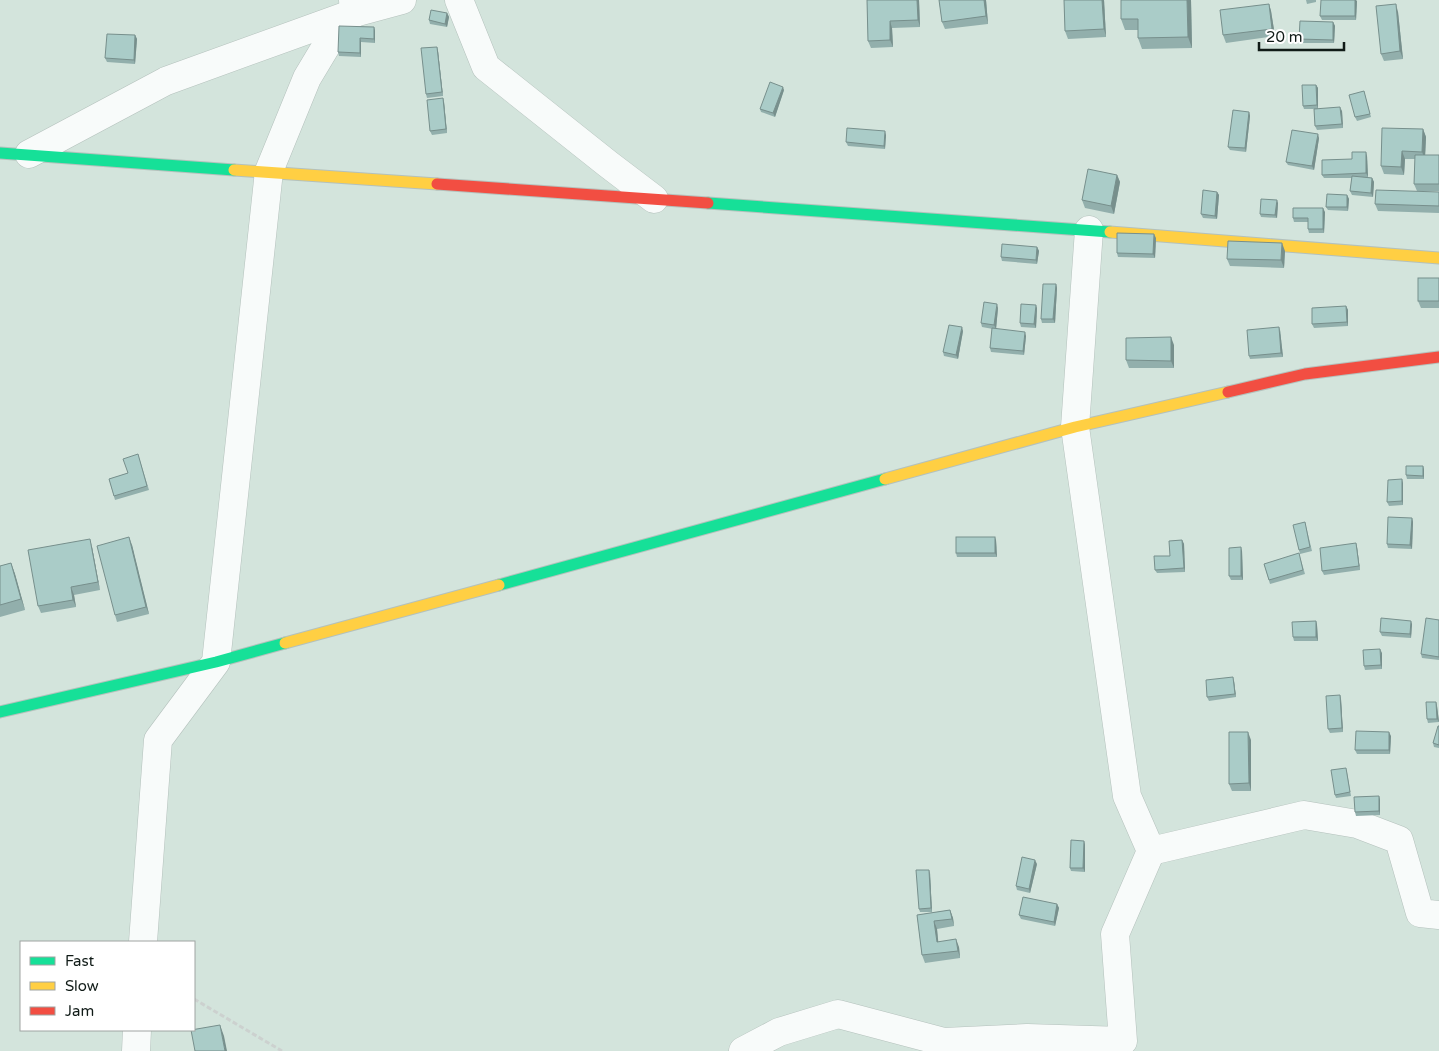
<svg xmlns="http://www.w3.org/2000/svg" width="1439" height="1051" viewBox="0 0 1439 1051" font-family="'Varela Round',sans-serif">
<style>
.lines{fill:none;stroke-linecap:round;stroke-linejoin:round}
.street-casing{stroke:#b4c1bc;stroke-width:29}
.fast-casing{stroke:#b4c1bc;stroke-width:13}
.slow-casing{stroke:#b4c1bc;stroke-width:13}
.jam-casing{stroke:#b4c1bc;stroke-width:13}
.path{stroke:#ccd1cf;stroke-width:3;stroke-dasharray:5 2.5;stroke-linecap:butt}
.street{stroke:#f8fbfa;stroke-width:28}
.fast{stroke:#16e098;stroke-width:11}
.slow{stroke:#ffcf43;stroke-width:11}
.jam{stroke:#f24e42;stroke-width:11}
.wall{fill:#92afac}
.shaded-wall{fill:#778f8c}
.building{fill:#aaccc8;stroke:#778f8c}
</style>
<rect width="100%" height="100%" fill="#d3e4dc"/>
<g class="lines">
<g class="street-casing">
<g id="street">
<path d="M459,0L486,67L608,164L654,199"/>
<path d="M29,154L166,81L354,13L402,0"/>
<path d="M1151,851L1304,815L1357,824L1399,840L1420,913L1439,915"/>
<path d="M143,942L158,740L216,662L269,171L307,78L337,28L354,13L353,0"/>
<path d="M136,1051L137,1030"/>
<path d="M743,1051L779,1032L838,1014L944,1042L1027,1038L1123,1041L1115,934L1151,851L1127,796L1075,427L1089,230"/>
</g>
</g>
<g class="fast-casing">
<g id="fast">
<path d="M0,153L234,170"/>
<path d="M708,203L1110,232"/>
<path d="M499,585L885,479"/>
<path d="M0,712L216,662L285,643"/>
</g>
</g>
<g class="slow-casing">
<g id="slow">
<path d="M234,170L437,184"/>
<path d="M1110,232L1439,258"/>
<path d="M885,479L1075,427L1228,392"/>
<path d="M285,643L499,585"/>
</g>
</g>
<g class="jam-casing">
<g id="jam">
<path d="M437,184L708,203"/>
<path d="M1228,392L1305,374L1439,357"/>
</g>
</g>
<path class="path" d="M194,999L282,1051"/>
<use href="#street" class="street"/>
<use href="#fast" class="fast"/>
<use href="#slow" class="slow"/>
<use href="#jam" class="jam"/>
</g>
<g class="wall">
<path d="M867,0H919L920,27L892,28L893,47L871,48L868,41Z"/>
<path d="M939,0H986L988,24L945,29L942,22Z"/>
<path d="M1064,0H1104L1106,37L1068,39L1065,31Z"/>
<path d="M1191,0L1192,48L1142,49L1138,38V30H1125L1121,19Z"/>
<path d="M1306,0H1316V2L1307,4Z"/>
<path d="M1357,1L1356,20H1322L1320,16Z"/>
<path d="M1269,4L1271,11L1275,36L1226,43L1223,35Z"/>
<path d="M1398,12L1403,59L1384,61L1381,54Z"/>
<path d="M447,13L449,17L447,27L430,24L429,20Z"/>
<path d="M1333,22L1335,26L1334,43H1300L1299,39Z"/>
<path d="M374,27L375,31V43L361,42V57L339,56L338,52Z"/>
<path d="M135,35L137,39L135,64L107,62L105,58Z"/>
<path d="M437,47L438,51L443,96L427,98L426,94Z"/>
<path d="M1316,85L1318,88V109L1342,111L1343,128L1317,130L1315,126L1314,109H1304L1303,106Z"/>
<path d="M784,90L775,117L761,112L760,109Z"/>
<path d="M1364,91L1371,117L1357,121L1355,117Z"/>
<path d="M443,98L444,102L447,133L432,135L430,131Z"/>
<path d="M1249,112L1250,116L1246,152L1230,150L1228,147Z"/>
<path d="M1423,129L1426,137L1425,155H1439V191H1417L1414,184L1415,159H1405L1404,175L1384,174L1381,166Z"/>
<path d="M886,135L885,149L848,146L846,142Z"/>
<path d="M1319,138L1314,170L1288,165L1286,162Z"/>
<path d="M1367,156L1368,177H1364L1372,178L1374,182L1373,197L1352,195L1350,191L1352,178H1324L1322,175Z"/>
<path d="M1117,175L1120,182L1114,214L1085,208L1082,200Z"/>
<path d="M1217,192L1219,195L1217,219L1203,218L1201,214Z"/>
<path d="M1439,192V213L1378,211L1375,204Z"/>
<path d="M1347,195L1349,199L1348,211L1328,210L1326,207Z"/>
<path d="M1278,203L1277,218L1261,217L1260,214Z"/>
<path d="M1325,212L1324,233H1309L1308,229V222H1294L1293,218Z"/>
<path d="M1156,238L1155,258L1118,257L1117,253Z"/>
<path d="M1037,247L1039,251L1037,264L1002,261L1001,257Z"/>
<path d="M1285,251L1284,268L1230,266L1227,259Z"/>
<path d="M1439,278V308H1421L1418,301Z"/>
<path d="M1056,284L1057,288L1055,323H1042L1041,319Z"/>
<path d="M1346,306L1348,310V326L1314,328L1312,324Z"/>
<path d="M998,308L996,329L1026,336L1024,355L991,352L990,348L993,329L982,327L981,323Z"/>
<path d="M1037,308L1036,328L1021,327L1020,323Z"/>
<path d="M1280,330L1283,357L1250,359L1249,356Z"/>
<path d="M963,331L958,359L944,356L943,352Z"/>
<path d="M1174,345V368H1129L1126,360Z"/>
<path d="M138,454L149,490L115,500L109,479L128,473Z"/>
<path d="M1423,466L1424,470V479H1407L1406,475Z"/>
<path d="M1403,483V505L1389,506L1387,502Z"/>
<path d="M1412,518L1413,522L1412,549L1388,548L1387,544Z"/>
<path d="M1305,522L1312,551L1300,554L1299,550Z"/>
<path d="M996,540L997,557H957L956,553Z"/>
<path d="M1182,540L1184,544L1185,572L1157,573L1155,570L1170,556Z"/>
<path d="M1356,543L1357,547L1360,570L1324,575L1322,571Z"/>
<path d="M132,545L149,614L117,622L115,615Z"/>
<path d="M92,547L100,590L74,595L76,607L41,613L38,606Z"/>
<path d="M1242,551L1243,580H1231L1229,576Z"/>
<path d="M1300,557L1305,574L1270,584L1264,564Z"/>
<path d="M11,563L15,574L25,610L0,617V566Z"/>
<path d="M1439,620V660L1422,658L1421,654Z"/>
<path d="M1316,621L1317,625L1318,641H1294L1293,637Z"/>
<path d="M1412,624L1411,638L1382,636L1380,632Z"/>
<path d="M1382,653V669L1365,670L1364,666Z"/>
<path d="M1234,681L1236,697L1209,701L1207,697Z"/>
<path d="M1340,695L1341,699L1343,732L1330,733L1328,729Z"/>
<path d="M1436,702L1437,706L1439,722L1428,723L1427,719Z"/>
<path d="M1439,726V748L1434,747L1433,743Z"/>
<path d="M1391,736L1390,754H1357L1355,750Z"/>
<path d="M1251,740V791H1232L1229,784Z"/>
<path d="M1347,772L1351,796L1336,798L1335,795Z"/>
<path d="M1379,796L1380,800V815L1356,816L1355,812Z"/>
<path d="M1084,841L1085,845V872L1071,871L1070,868Z"/>
<path d="M1037,864L1030,893L1017,890L1016,886Z"/>
<path d="M930,873L932,912H920L919,909Z"/>
<path d="M1057,904L1059,908L1055,926L1021,919L1019,915Z"/>
<path d="M950,910L953,918L954,926L937,929L938,942L959,947L960,958L925,963L922,955L917,915Z"/>
</g>
<g class="shaded-wall">
<path d="M917,0H919L920,27L918,20Z"/>
<path d="M984,0H986L988,24L986,16Z"/>
<path d="M1102,0H1104L1106,37L1104,29Z"/>
<path d="M1187,0H1191L1192,48L1188,37Z"/>
<path d="M1355,0H1356L1357,1L1356,20L1355,16Z"/>
<path d="M1269,4L1271,11L1275,36L1272,29Z"/>
<path d="M1396,4L1398,12L1403,59L1400,51Z"/>
<path d="M447,13L449,17L447,27L445,24Z"/>
<path d="M890,21L892,28L893,47L890,40Z"/>
<path d="M1333,22L1335,26L1334,43L1333,40Z"/>
<path d="M374,27L375,31V43L374,39Z"/>
<path d="M135,35L137,39L135,64L134,60Z"/>
<path d="M360,38L361,42V57L360,53Z"/>
<path d="M437,47L438,51L443,96L442,92Z"/>
<path d="M1316,85L1318,88V109L1317,105Z"/>
<path d="M783,87L784,90L775,117L773,113Z"/>
<path d="M443,98L444,102L447,133L446,129Z"/>
<path d="M1340,107L1342,111L1343,128L1342,124Z"/>
<path d="M1249,112L1250,116L1246,152L1245,148Z"/>
<path d="M1423,129L1426,137L1425,159L1422,152Z"/>
<path d="M885,131L886,135L885,149L884,146Z"/>
<path d="M1318,134L1319,138L1314,170L1312,166Z"/>
<path d="M1402,151L1405,159L1404,175L1401,167Z"/>
<path d="M1366,152L1367,156L1368,177L1366,173Z"/>
<path d="M1117,175L1120,182L1114,214L1111,206Z"/>
<path d="M1372,178L1374,182L1373,197L1371,193Z"/>
<path d="M1217,192L1219,195L1217,219L1215,216Z"/>
<path d="M1347,195L1349,199L1348,211L1347,207Z"/>
<path d="M1277,200L1278,203L1277,218L1275,215Z"/>
<path d="M1323,208L1325,212L1324,233L1323,229Z"/>
<path d="M1154,234L1156,238L1155,258L1153,254Z"/>
<path d="M1282,243L1285,251L1284,268L1281,260Z"/>
<path d="M1037,247L1039,251L1037,264L1036,260Z"/>
<path d="M1056,284L1057,288L1055,323L1053,319Z"/>
<path d="M997,304L998,308L996,329L994,325Z"/>
<path d="M1036,305L1037,308L1036,328L1034,324Z"/>
<path d="M1346,306L1348,310V326L1347,322Z"/>
<path d="M962,327L963,331L958,359L956,355Z"/>
<path d="M1279,327L1280,330L1283,357L1281,353Z"/>
<path d="M1025,332L1026,336L1024,355L1023,351Z"/>
<path d="M1171,337L1174,345V368L1171,361Z"/>
<path d="M1423,466L1424,470V479L1423,476Z"/>
<path d="M1402,479L1403,483V505L1402,501Z"/>
<path d="M1412,518L1413,522L1412,549L1410,545Z"/>
<path d="M129,537L132,545L149,614L146,607Z"/>
<path d="M995,537L996,540L997,557L995,553Z"/>
<path d="M90,539L92,547L100,590L98,582Z"/>
<path d="M1182,540L1184,544L1185,572L1184,568Z"/>
<path d="M1356,543L1357,547L1360,570L1359,566Z"/>
<path d="M1241,547L1242,551L1243,580L1241,576Z"/>
<path d="M11,563L15,574L25,610L21,599Z"/>
<path d="M71,587L74,595L76,607L73,600Z"/>
<path d="M1316,621L1317,625L1318,641L1316,637Z"/>
<path d="M1411,621L1412,624L1411,638L1410,634Z"/>
<path d="M1380,649L1382,653V669L1381,665Z"/>
<path d="M1233,677L1234,681L1236,697L1235,694Z"/>
<path d="M1340,695L1341,699L1343,732L1342,728Z"/>
<path d="M1436,702L1437,706L1439,722L1437,719Z"/>
<path d="M1248,732L1251,740V791L1249,783Z"/>
<path d="M1389,732L1391,736L1390,754L1389,750Z"/>
<path d="M1379,796L1380,800V815L1379,811Z"/>
<path d="M1084,841L1085,845V872L1083,868Z"/>
<path d="M1035,860L1037,864L1030,893L1029,889Z"/>
<path d="M929,870L930,873L932,912L931,908Z"/>
<path d="M1057,904L1059,908L1055,926L1054,922Z"/>
<path d="M950,910L953,918L954,926L952,919Z"/>
<path d="M934,921L937,929L939,949L937,942Z"/>
<path d="M956,939L959,947L960,958L958,951Z"/>
<path d="M220,1025L224,1036L227,1051H225Z"/>
</g>
<g class="building">
<path d="M867,0H917L918,20L890,21V40L868,41Z"/>
<path d="M939,0H984L986,16L942,22Z"/>
<path d="M1064,0H1102L1104,29L1065,31Z"/>
<path d="M1121,0H1187L1188,37L1138,38V19H1121Z"/>
<path d="M1321,0H1355V16H1320Z"/>
<path d="M1269,4L1272,29L1223,35L1220,10Z"/>
<path d="M1396,4L1400,51L1381,54L1376,6Z"/>
<path d="M431,10L447,13L445,24L429,20Z"/>
<path d="M1300,21L1333,22V40L1299,39Z"/>
<path d="M339,26L374,27V39L360,38V53L338,52Z"/>
<path d="M107,34L135,35L134,60L105,58Z"/>
<path d="M437,47L442,92L426,94L421,48Z"/>
<path d="M770,82L783,87L773,113L760,109Z"/>
<path d="M1302,85H1316L1317,105L1303,106Z"/>
<path d="M1364,91L1370,114L1355,117L1349,95Z"/>
<path d="M443,98L446,129L430,131L427,100Z"/>
<path d="M1340,107L1342,124L1315,126L1314,109Z"/>
<path d="M1233,110L1249,112L1245,148L1228,147Z"/>
<path d="M847,128L885,131L884,146L846,142Z"/>
<path d="M1382,128L1423,129L1422,152L1402,151L1401,167L1381,166Z"/>
<path d="M1292,130L1318,134L1312,166L1286,162Z"/>
<path d="M1352,152H1366V173L1322,175V160L1352,159Z"/>
<path d="M1415,155H1439V184H1414Z"/>
<path d="M1088,169L1117,175L1111,206L1082,200Z"/>
<path d="M1352,176L1372,178L1371,193L1350,191Z"/>
<path d="M1203,190L1217,192L1215,216L1201,214Z"/>
<path d="M1376,190L1439,192V206L1375,204Z"/>
<path d="M1327,194L1347,195V207H1326Z"/>
<path d="M1261,199L1277,200L1275,215L1260,214Z"/>
<path d="M1293,208H1323V229H1308V218H1293Z"/>
<path d="M1117,233L1154,234L1153,254L1117,253Z"/>
<path d="M1228,241L1282,243L1281,260L1227,259Z"/>
<path d="M1002,244L1037,247L1036,260L1001,257Z"/>
<rect x="1418" y="278" width="21" height="23"/>
<path d="M1043,284H1056L1053,319H1041Z"/>
<path d="M984,302L997,304L994,325L981,323Z"/>
<path d="M1021,304L1036,305L1034,324L1020,323Z"/>
<path d="M1346,306L1347,322L1312,324V308Z"/>
<path d="M949,325L962,327L956,355L943,352Z"/>
<path d="M1279,327L1281,353L1249,356L1247,330Z"/>
<path d="M992,328L1025,332L1023,351L990,348Z"/>
<path d="M1171,337V361L1126,360V338Z"/>
<path d="M138,454L147,486L114,496L109,479L128,473L123,459Z"/>
<path d="M1406,466H1423V476L1406,475Z"/>
<path d="M1402,479V501L1387,502L1388,480Z"/>
<path d="M1388,517L1412,518L1410,545L1387,544Z"/>
<path d="M1305,522L1310,547L1299,550L1293,525Z"/>
<path d="M129,537L146,607L115,615L97,546Z"/>
<rect x="956" y="537" width="39" height="16"/>
<path d="M90,539L98,582L71,587L73,600L38,606L28,550Z"/>
<path d="M1182,540L1184,568L1155,570L1154,556H1170L1169,541Z"/>
<path d="M1356,543L1359,566L1322,571L1320,548Z"/>
<path d="M1241,547V576H1229V548Z"/>
<path d="M1299,553L1303,570L1269,580L1264,564Z"/>
<path d="M11,563L21,599L0,605V566Z"/>
<path d="M1381,618L1411,621L1410,634L1380,632Z"/>
<path d="M1426,618L1439,620V657L1421,654Z"/>
<path d="M1316,621V637H1293L1292,622Z"/>
<path d="M1380,649L1381,665L1364,666L1363,650Z"/>
<path d="M1233,677L1235,694L1207,697L1206,680Z"/>
<path d="M1340,695L1342,728L1328,729L1326,696Z"/>
<path d="M1426,702H1436L1437,719H1427Z"/>
<path d="M1438,726H1439V745L1433,743Z"/>
<path d="M1356,731L1389,732V750H1355Z"/>
<path d="M1229,732H1248L1249,783L1229,784Z"/>
<path d="M1346,768L1350,792L1335,795L1331,770Z"/>
<path d="M1379,796V811L1355,812L1354,797Z"/>
<path d="M1071,840L1084,841L1083,868H1070Z"/>
<path d="M1022,857L1035,860L1029,889L1016,886Z"/>
<path d="M916,870H929L931,908L919,909Z"/>
<path d="M1023,897L1057,904L1054,922L1019,915Z"/>
<path d="M950,910L952,919L934,921L937,942L956,939L958,951L922,955L917,915Z"/>
<path d="M220,1025L225,1051H195L191,1030Z"/>
</g>
<rect x="20" y="941" width="175" height="90" fill="#ffffff" stroke="#9fa4a2"/>
<rect x="30" y="957" width="25" height="8" fill="#16e098" stroke="#9fa4a2"/>
<text x="65" y="966" font-size="15" fill="#101b17">Fast</text>
<rect x="30" y="982" width="25" height="8" fill="#ffcf43" stroke="#9fa4a2"/>
<text x="65" y="991" font-size="15" fill="#101b17">Slow</text>
<rect x="30" y="1007" width="25" height="8" fill="#f24e42" stroke="#9fa4a2"/>
<text x="65" y="1016" font-size="15" fill="#101b17">Jam</text>
<path d="M1259 42v8h85v-8" fill="none" stroke="#101b17" stroke-width="2.5"/>
<text x="1266" y="42" font-size="15" fill="#101b17" stroke="#ffffff" stroke-width="4" paint-order="stroke">20 m</text>
</svg>
